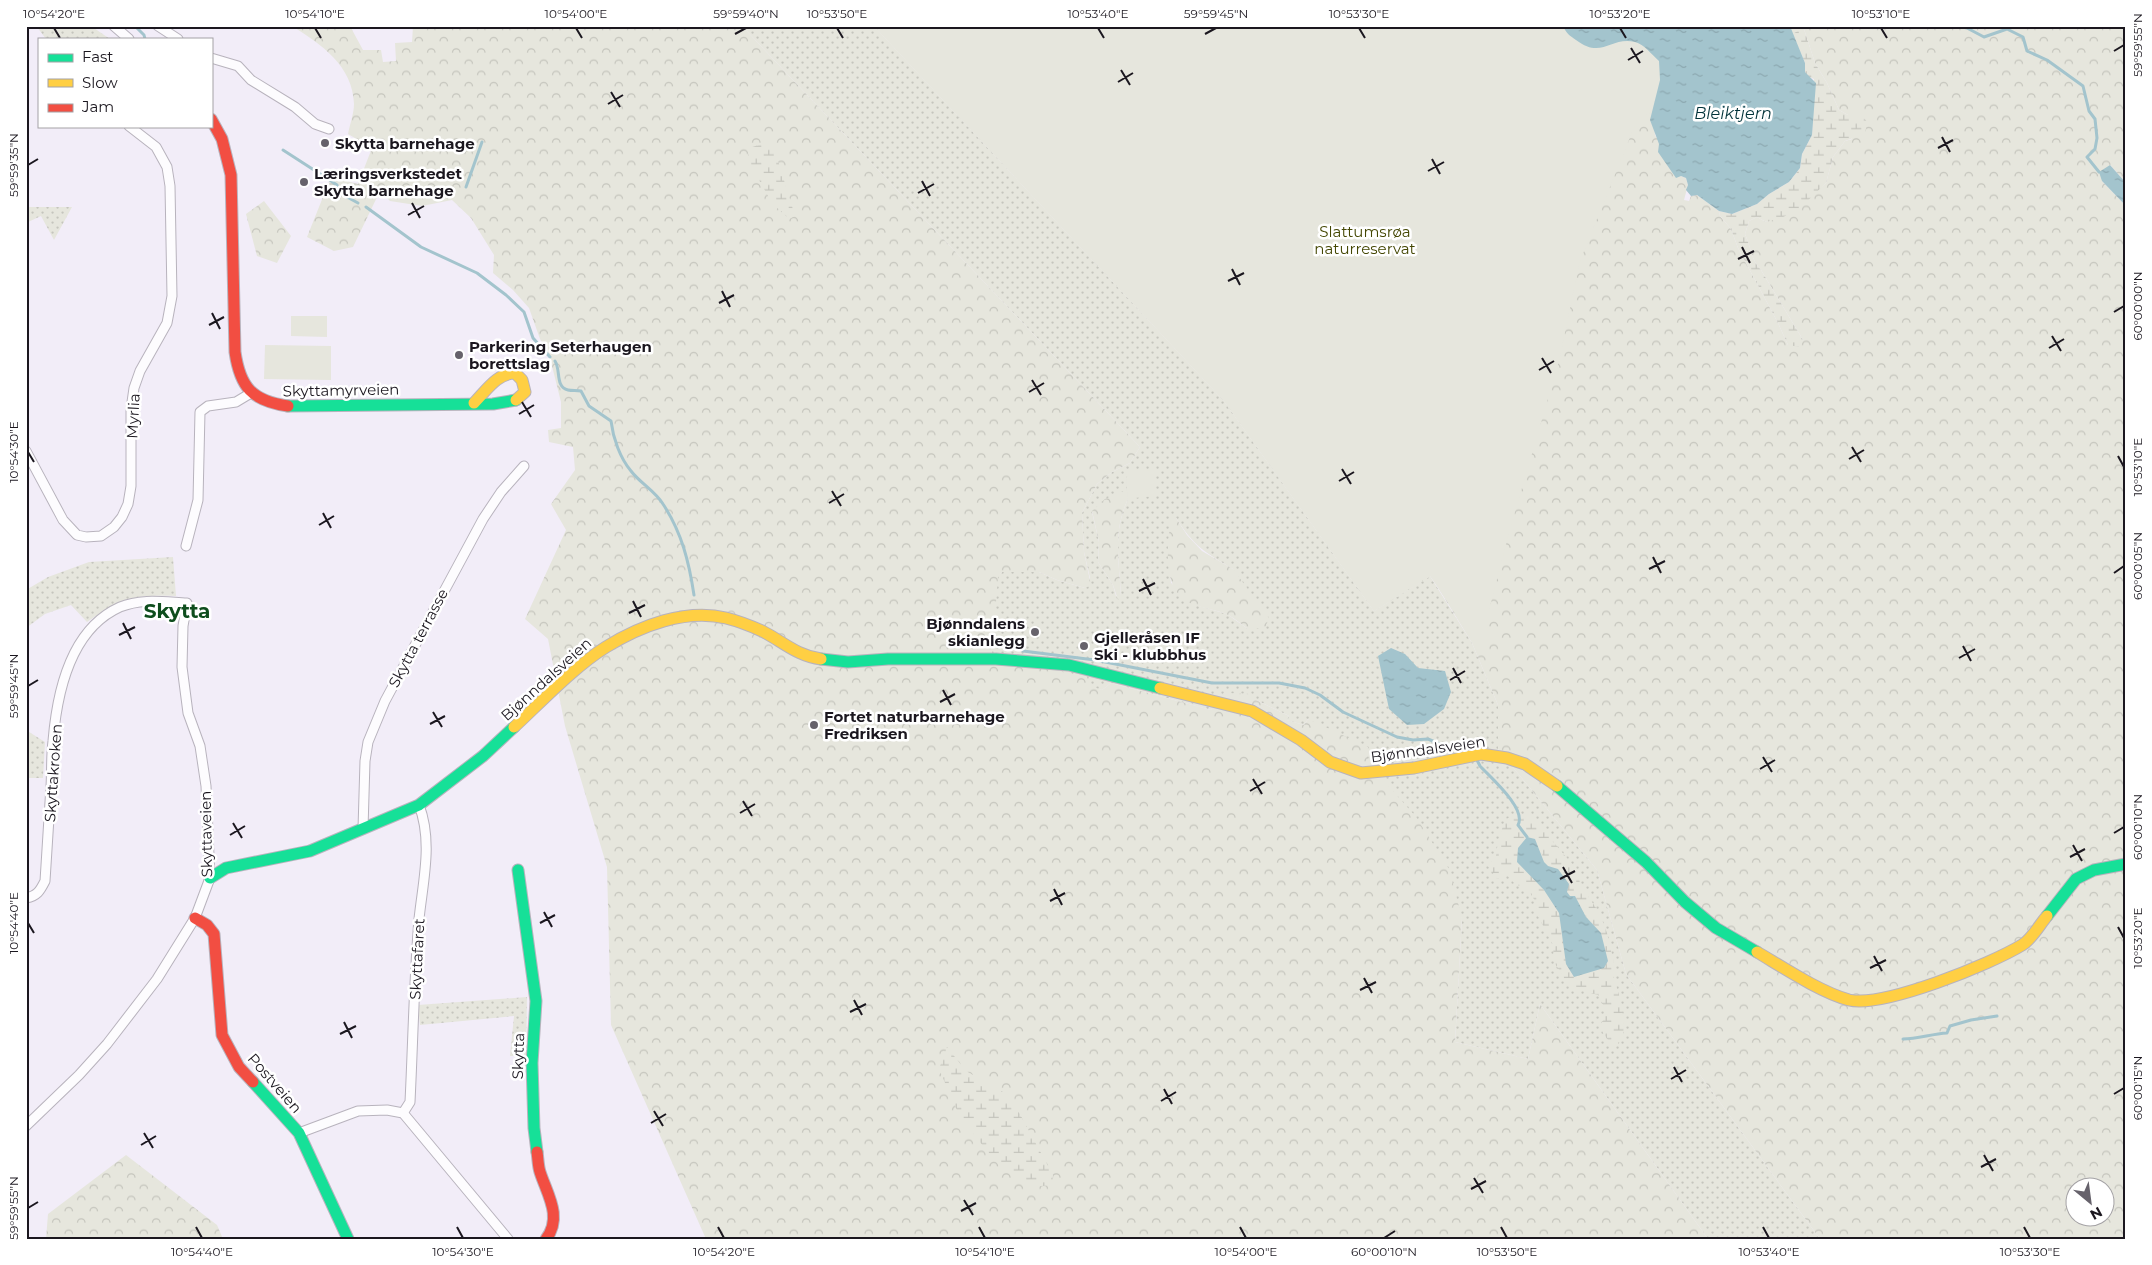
<svg xmlns="http://www.w3.org/2000/svg" width="2152" height="1265" viewBox="0 0 2152 1265" font-family="Montserrat,sans-serif">
<style>
.grass{fill:url(#grass-dots);fill-rule:evenodd}
.forest{fill:url(#forest-crowns);fill-rule:evenodd}
.wetland{fill:url(#wetland-marsh);fill-rule:evenodd}
.green{fill:#e6e6dd}
.water{fill:url(#water-ripples)}
.lines{fill:none;stroke-linecap:round;stroke-linejoin:round}
.stream{stroke:#a3c4cd;stroke-width:3}
.street-casing{stroke:#b8b3bd;stroke-width:11}
.fast-casing{stroke:#b8b3bd;stroke-width:13}
.slow-casing{stroke:#b8b3bd;stroke-width:13}
.jam-casing{stroke:#b8b3bd;stroke-width:13}
.street{stroke:#fdfcfe;stroke-width:9}
.fast{stroke:#16e098;stroke-width:11}
.slow{stroke:#ffcf43;stroke-width:11}
.jam{stroke:#f24e42;stroke-width:11}
.ticks{fill:none;stroke:#1b171f;stroke-width:2}
.poi-dot{fill:#66626b;stroke:#fff;stroke-width:2}
.labels{text-anchor:middle;dominant-baseline:central;stroke-width:5;stroke-linejoin:round;paint-order:stroke}
.poi-label{font-size:15px;font-weight:bold;fill:#1b171f;stroke:#fff;text-anchor:start}
.park-label{font-size:15px;fill:#444703;stroke:#fff}
.street-label{font-size:15px;fill:#1b171f;stroke:#fff}
.water-label{font-size:16px;font-style:italic;fill:#003239;stroke:#fff}
.district-label{font-size:20px;font-weight:bold;fill:#0e4d1d;stroke:#fff}
.neatline{fill:none;stroke:#1b171f;stroke-width:2}
.ticks-label{font-size:12px;text-anchor:middle;fill:#1b171f}
</style>
<defs>
<pattern id="grass-dots" width="8" height="8" patternUnits="userSpaceOnUse" patternTransform="scale(1.25)"><rect width="8" height="8" fill="#e6e6dd"/><path d="M2 2h.1M6 6h.1" fill="none" stroke="#c5c5bd" stroke-width="1.8" stroke-linecap="round"/></pattern>
<pattern id="forest-crowns" width="20" height="18" patternUnits="userSpaceOnUse" patternTransform="scale(1.25)"><rect width="20" height="18" fill="#e6e6dd"/><path d="M2 6a3 3 0 1 1 6 0M12 15a3 3 0 1 1 6 0" fill="none" stroke="#c5c5bd"/></pattern>
<pattern id="wetland-marsh" width="20" height="14" patternUnits="userSpaceOnUse" patternTransform="scale(1.25)"><rect width="20" height="14" fill="#e6e6dd"/><path d="M1 5h8M5 5V1M11 12h8M15 12V8" fill="none" stroke="#c5c5bd"/></pattern>
<pattern id="water-ripples" width="26" height="14" patternUnits="userSpaceOnUse" patternTransform="scale(1.25)"><rect width="26" height="14" fill="#a3c4cd"/><path d="M2 4q2-2 4 0t4 0M15 11q2-2 4 0t4 0" fill="none" stroke="#8ca8b0"/></pattern>
</defs>
<rect width="100%" height="100%" fill="#f2edf8"/>
<g class="grass">
<path d="M91,26L110,39H46L37,27Z"/>
<path d="M742,26H874L1224,401L1374,611L1430,576L1472,643L1498,705V749L1597,870L1626,974L1820,1239H1708L1540,1004L1528,1059L1455,1042L1462,918L1367,768L1308,719L1304,725L1286,720L1289,716L1256,700V695L1217,700L1211,710L1111,683L1102,690L991,664L997,577L1002,572H1039L1057,580L1085,588L1090,578L1084,552L1082,513L1097,484L1112,472L1130,463L1140,447ZM1130,495C1112,530 1119,558 1121,596H1116L1113,585L1098,562L1099,542L1092,512ZM1176,518C1194,546 1204,552 1233,569L1248,629L1227,614L1199,606L1171,583C1169,561 1165,538 1176,518Z"/>
<path d="M26,207H72L54,240L41,216L26,223Z"/>
<path d="M173,557L176,596C131,595 124,598 87,622L71,605L45,614L26,628V590L48,577L89,562Z"/>
<path d="M26,730L45,742L43,778H26Z"/>
<path d="M527,997L526,1056H510L514,1016L420,1025L418,1005Z"/>
</g>
<g class="forest">
<path d="M292,26H350L363,50H381L383,62L396,61L395,43L412,42L413,26H742L1140,447L1130,463L1112,472L1097,484L1082,513L1084,552L1091,585L1085,588L1057,580L1039,572H1002L998,577L991,664L1033,666L1087,677L1090,686L1102,690L1111,683L1211,710L1217,700L1224,693L1256,694V700L1289,716L1287,720L1304,725L1308,719L1368,747L1367,768L1385,782L1416,817L1449,869L1462,918L1455,1042L1528,1059L1540,1004L1708,1239H706L611,1025L607,867L565,726L548,639L525,619L566,530L551,504L575,470L573,447L549,442L548,430L561,428V402L549,354L540,339L529,308L513,290L493,273L494,255L471,218L452,200L422,206L390,201L380,191L353,247L334,251L307,237L331,177L358,184L372,148L348,134C350,124 354,113 354,104C353,66 321,44 292,26Z"/>
<path d="M874,26H1563L1650,52L1655,135L1681,176L1686,178L1688,185L1684,200L1689,201L1691,196L1697,195L1719,211L1720,216L1731,229L1738,248L1778,323L1788,345L1803,340L1761,270C1751,260 1751,247 1745,234L1749,221L1757,217L1766,222L1812,195L1826,183L1833,157L1845,141L1852,139L1848,115L1839,110L1827,83L1815,63L1803,26H2126V183L2110,165L2102,181L2126,206V1239H1820L1626,974L1597,870L1498,749V705L1472,643L1431,576L1374,611L1224,401ZM2074,1188H2104V1218H2074Z"/>
<path d="M264,201L291,236L277,263L257,256L246,214Z"/>
<path d="M1128,489L1130,495C1112,530 1119,558 1121,596L1118,600L1113,585L1098,562L1099,542L1092,511L1105,499Z"/>
<path d="M1172,517L1176,518L1187,535L1202,551L1233,569L1269,618L1265,628L1248,629C1241,624 1233,617 1226,614C1212,608 1194,608 1182,598C1163,583 1167,539 1172,517Z"/>
<path d="M126,1155L217,1225L223,1239H46L48,1214Z"/>
</g>
<g class="wetland">
<path d="M1803,26L1815,63L1827,83L1839,110L1848,115L1860,112L1867,122L1865,134L1845,141L1833,157L1826,183L1798,210L1781,218L1766,222L1757,217L1749,221L1745,234C1751,247 1751,260 1761,270L1803,340L1800,347L1788,345L1778,323L1738,248L1731,229L1720,216L1719,211L1732,214L1757,204L1769,194L1789,182L1800,168L1802,154L1812,135L1814,79L1807,76L1805,72V63L1791,31Z"/>
<path d="M762,144L774,148L795,216L789,219L772,203L759,180L748,159L749,148Z"/>
<path d="M1526,814L1532,817L1578,871L1580,884L1600,914L1607,933L1614,963V978L1621,1002L1624,1022L1623,1039L1617,1045L1611,1044L1603,1033L1600,1025C1609,1014 1604,1006 1598,995L1576,989L1566,981L1554,962L1553,945L1537,914L1535,901L1529,891L1522,886L1516,885L1508,876H1503L1497,879L1488,866L1496,856L1498,841L1505,820L1513,815ZM1542,854L1544,862L1570,896L1575,897L1586,917L1601,933L1603,968L1595,971L1562,943C1562,936 1563,929 1562,923C1559,901 1531,877 1517,862Z"/>
<path d="M947,1047L966,1071L1010,1096L1053,1175L1052,1185L1029,1187L988,1152L960,1117L939,1069Z"/>
</g>
<g class="green">
<path d="M874,26H1807L1637,120L1580,261L1559,361L1510,529L1488,614L1487,639L1475,643L1430,576L1374,611L1224,401Z"/>
<path d="M291,316H327V337L291,336Z"/>
<path d="M265,345L331,346V380L264,379Z"/>
<path d="M1131,469L1155,471V496L1134,498L1128,504L1126,478Z"/>
</g>
<g class="water">
<path d="M1563,26H1790L1805,63V72L1816,83L1812,135L1802,154L1800,168L1789,182L1769,194L1757,204L1732,214L1719,211L1697,195L1691,196L1686,190L1688,185L1686,178L1681,176L1676,178L1658,152L1659,144L1650,120L1660,80L1659,61C1652,55 1644,44 1635,42C1611,36 1602,60 1576,40C1570,36 1566,33 1563,26Z"/>
<path d="M2110,165L2126,183V206L2102,181L2099,172Z"/>
<path d="M1391,648L1405,654L1418,668L1445,671L1451,692L1444,709L1424,724L1407,725L1389,709L1378,656Z"/>
<path d="M1527,837L1535,839L1544,862L1548,866L1558,869L1569,884L1567,892L1570,896H1575L1586,917L1601,933L1608,961L1604,968L1574,977L1566,964L1559,913L1544,890L1517,862L1518,848Z"/>
</g>
<g class="lines">
<g class="stream">
<path d="M135,26L144,35L145,39"/>
<path d="M1958,26L1967,28L1984,37L2007,29L2023,37L2027,51L2047,60L2083,86L2089,111L2095,119L2097,138L2095,149L2087,157L2099,172"/>
<path d="M283,150L331,181L337,185L338,192L358,203"/>
<path d="M466,187L482,142"/>
<path d="M366,207L421,247L477,273L506,295L524,312L533,338L550,357"/>
<path d="M555,361C561,370 555,387 568,390C572,391 577,390 581,391L589,406L611,421C613,438 620,458 631,471C640,483 655,491 663,504C682,533 689,562 694,595"/>
<path d="M1023,651L1095,660L1212,683H1279L1305,688L1320,695L1343,712L1397,737L1413,740L1428,739L1447,747H1469"/>
<path d="M1477,760L1480,766C1491,778 1527,809 1518,825L1527,837"/>
<path d="M1903,1039C1918,1039 1931,1034 1947,1033L1950,1026L1971,1020L1997,1016"/>
</g>
<g class="street-casing">
<g id="street">
<path d="M114,26L129,39"/>
<path d="M158,26L178,39"/>
<path d="M211,58L238,66L251,80L295,107L315,124L329,129"/>
<path d="M26,451L63,520L77,535L86,537L101,536L114,527L122,517L128,504L131,486V409L134,388L140,371L167,323L172,296L170,186L167,167L156,147L129,126"/>
<path d="M186,546L198,500L200,412L208,406L236,402L251,393"/>
<path d="M363,829L365,761L368,742L385,701L483,519L501,492L524,466"/>
<path d="M26,898C37,896 40,891 45,881C47,849 49,818 51,786C52,771 51,756 53,741C57,692 71,629 120,607C141,598 165,602 187,603L183,626L182,667L188,713L200,746L206,786L210,878L195,918L157,979L107,1044L79,1075L26,1126"/>
<path d="M403,1113L410,1102C413,1041 414,980 419,919C423,881 433,842 419,805"/>
<path d="M299,1133L358,1111L387,1110L403,1113L508,1239"/>
</g>
</g>
<g class="fast-casing">
<g id="fast">
<path d="M288,406L493,404L516,400"/>
<path d="M821,659L848,662L888,659H996L1069,665L1160,688"/>
<path d="M1557,786L1646,862L1685,902L1716,928L1757,952"/>
<path d="M518,870L536,1001L532,1063L534,1128L537,1152"/>
<path d="M210,878L226,868L310,851L419,805L483,756L514,727"/>
<path d="M2047,916L2076,879L2094,870L2126,864"/>
<path d="M253,1082L299,1133L348,1239"/>
</g>
</g>
<g class="slow-casing">
<g id="slow">
<path d="M474,403C486,391 497,373 515,373L522,380L525,392L516,400"/>
<path d="M1160,688L1252,711L1301,740L1330,762L1361,773L1414,768L1481,754L1507,758L1525,764L1557,786"/>
<path d="M514,727C541,702 575,666 606,647C640,626 686,608 726,618C738,621 751,626 762,631C782,641 797,656 821,659"/>
<path d="M1757,952C1784,968 1820,992 1849,1000C1883,1008 1991,964 2022,945C2032,939 2040,924 2047,916"/>
</g>
</g>
<g class="jam-casing">
<g id="jam">
<path d="M211,119L222,139L231,175L235,352C240,387 252,401 288,406"/>
<path d="M195,918L207,925L214,934L222,1035L239,1067L253,1082"/>
<path d="M537,1152C538,1158 538,1166 540,1172C547,1194 563,1217 546,1239"/>
</g>
</g>
<use href="#street" class="street"/>
<use href="#fast" class="fast"/>
<use href="#slow" class="slow"/>
<use href="#jam" class="jam"/>
</g>
<path class="ticks" d="M54,28L60,38M315,28L321,38M576,28L582,38M837,28L843,38M1098,28L1104,38M1359,28L1365,38M1620,28L1626,38M1881,28L1887,38M735,34L746,28M1205,34L1216,28M1631,48L1640,63M2114,51L2124,45M1628,60L1643,51M1121,70L1130,85M1118,82L1133,73M611,92L620,107M608,104L623,95M1942,137L1950,152M1938,148L1953,140M1432,159L1440,174M28,165L38,159M1428,171L1444,162M922,181L930,196M918,193L934,184M412,203L420,218M408,215L424,206M1742,247L1750,263M1738,259L1754,251M1232,269L1240,285M1228,281L1244,273M722,291L730,307M719,303L734,295M2114,312L2124,306M212,313L220,329M209,325L224,317M2052,336L2061,351M2049,348L2064,339M1542,358L1551,373M1539,370L1554,361M1032,380L1041,395M1029,392L1044,383M522,402L531,417M519,414L534,405M1852,447L1861,462M28,452L34,462M2118,456L2124,467M1849,459L1864,450M1342,469L1351,484M1339,481L1354,472M832,491L841,506M829,503L844,494M323,513L331,528M319,525L334,516M1653,557L1661,573M1649,569L1665,561M2114,573L2124,566M1143,579L1151,595M1139,591L1155,583M633,601L641,617M629,613L645,605M123,623L131,639M119,635L135,627M1963,646L1971,661M1959,658L1975,649M1453,668L1461,683M1450,680L1465,671M28,686L38,680M943,690L951,705M940,702L955,694M433,712L442,727M430,724L445,716M1763,757L1772,772M1760,769L1775,760M1253,779L1262,794M1250,791L1265,782M743,801L752,816M740,813L755,804M233,823L242,838M2114,833L2124,827M230,835L245,826M2073,845L2082,861M2070,857L2085,849M1563,867L1572,883M1560,879L1575,871M1054,889L1062,905M1050,901L1065,893M544,912L552,927M28,923L34,933M540,923L555,915M2118,927L2124,938M1874,956L1882,971M1870,968L1886,960M1364,978L1372,993M1360,990L1376,982M854,1000L862,1015M850,1012L866,1004M344,1022L352,1038M340,1034L356,1026M1674,1067L1682,1082M1671,1079L1686,1070M1164,1089L1172,1104M2114,1094L2124,1088M1161,1101L1176,1092M654,1111L663,1126M651,1123L666,1114M144,1133L153,1148M141,1145L156,1136M1984,1155L1993,1171M1981,1167L1996,1159M1474,1178L1483,1193M1471,1189L1486,1181M964,1200L973,1215M28,1208L38,1202M961,1211L976,1203M196,1227L202,1238M457,1227L463,1238M718,1227L724,1238M979,1227L985,1238M1240,1227L1246,1238M1501,1227L1507,1238M1763,1227L1769,1238M2024,1227L2030,1238M1384,1238L1395,1231"/>
<g class="poi-dot">
<circle cx="325" cy="143" r="5"/>
<circle cx="304" cy="182" r="5"/>
<circle cx="459" cy="355" r="5"/>
<circle cx="1035" cy="632" r="5"/>
<circle cx="1084" cy="646" r="5"/>
<circle cx="814" cy="725" r="5"/>
</g>
<g class="labels">
<g class="poi-label">
<text x="335" y="143">Skytta barnehage</text>
<text x="314" y="173">Læringsverkstedet<tspan x="314" dy="17">Skytta barnehage</tspan></text>
<text x="469" y="346">Parkering Seterhaugen<tspan x="469" dy="17">borettslag</tspan></text>
<text x="1025" y="623" text-anchor="end">Bjønndalens<tspan x="1025" dy="17">skianlegg</tspan></text>
<text x="1094" y="637">Gjelleråsen IF<tspan x="1094" dy="17">Ski - klubbhus</tspan></text>
<text x="824" y="716">Fortet naturbarnehage<tspan x="824" dy="17">Fredriksen</tspan></text>
</g>
<g class="park-label">
<text x="1365" y="231">Slattumsrøa<tspan x="1365" dy="17">naturreservat</tspan></text>
</g>
<g class="street-label">
<text transform="translate(341 390) rotate(-1)">Skyttamyrveien</text>
<text transform="translate(133 416) rotate(-87)">Myrlia</text>
<text transform="translate(418 638) rotate(-62)">Skytta terrasse</text>
<text transform="translate(546 679) rotate(-42)">Bjønndalsveien</text>
<text transform="translate(1428 749) rotate(-8)">Bjønndalsveien</text>
<text transform="translate(53 773) rotate(-86)">Skyttakroken</text>
<text transform="translate(206 834) rotate(-91)">Skyttaveien</text>
<text transform="translate(417 959) rotate(-87)">Skyttafaret</text>
<text transform="translate(518 1056) rotate(-88)">Skytta</text>
<text transform="translate(275 1083) rotate(49)">Postveien</text>
</g>
<g class="water-label">
<text x="1733" y="113">Bleiktjern</text>
</g>
<g class="district-label">
<text x="177" y="611">Skytta</text>
</g>
</g>
<rect width="2152" height="1265" fill="none" stroke="#ffffff" stroke-width="55"/>
<rect x="38" y="38" width="175" height="90" fill="#ffffff" stroke="#a4a2a5"/>
<rect x="48" y="54" width="25" height="8" fill="#16e098" stroke="#a4a2a5"/>
<text x="82" y="62" font-size="15" fill="#1b171f">Fast</text>
<rect x="48" y="79" width="25" height="8" fill="#ffcf43" stroke="#a4a2a5"/>
<text x="82" y="88" font-size="15" fill="#1b171f">Slow</text>
<rect x="48" y="104" width="25" height="8" fill="#f24e42" stroke="#a4a2a5"/>
<text x="82" y="112" font-size="15" fill="#1b171f">Jam</text>
<g transform="translate(2090 1202) rotate(151)"><circle r="24" fill="#ffffff" stroke="#a4a2a5"/>
<path d="M0-4L9 19L0 12L-9 19Z" fill="#66626b"/>
<text y="-8" font-size="14" font-weight="bold" text-anchor="middle" fill="#1b171f">N</text>
</g>
<rect x="28" y="28" width="2096" height="1210" class="neatline"/>
<g class="ticks-label">
<text x="54" y="18">10°54'20"E</text>
<text x="315" y="18">10°54'10"E</text>
<text x="576" y="18">10°54'00"E</text>
<text x="746" y="18">59°59'40"N</text>
<text x="837" y="18">10°53'50"E</text>
<text x="1098" y="18">10°53'40"E</text>
<text x="1216" y="18">59°59'45"N</text>
<text x="1359" y="18">10°53'30"E</text>
<text x="1620" y="18">10°53'20"E</text>
<text x="1881" y="18">10°53'10"E</text>
<text transform="translate(2138 45) rotate(-90)" y="4">59°59'55"N</text>
<text transform="translate(14 165) rotate(-90)" y="4">59°59'35"N</text>
<text transform="translate(2138 306) rotate(-90)" y="4">60°00'00"N</text>
<text transform="translate(14 452) rotate(-90)" y="4">10°54'30"E</text>
<text transform="translate(2138 467) rotate(-90)" y="4">10°53'10"E</text>
<text transform="translate(2138 566) rotate(-90)" y="4">60°00'05"N</text>
<text transform="translate(14 686) rotate(-90)" y="4">59°59'45"N</text>
<text transform="translate(2138 827) rotate(-90)" y="4">60°00'10"N</text>
<text transform="translate(14 923) rotate(-90)" y="4">10°54'40"E</text>
<text transform="translate(2138 938) rotate(-90)" y="4">10°53'20"E</text>
<text transform="translate(2138 1088) rotate(-90)" y="4">60°00'15"N</text>
<text transform="translate(14 1208) rotate(-90)" y="4">59°59'55"N</text>
<text x="202" y="1256">10°54'40"E</text>
<text x="463" y="1256">10°54'30"E</text>
<text x="724" y="1256">10°54'20"E</text>
<text x="985" y="1256">10°54'10"E</text>
<text x="1246" y="1256">10°54'00"E</text>
<text x="1384" y="1256">60°00'10"N</text>
<text x="1507" y="1256">10°53'50"E</text>
<text x="1769" y="1256">10°53'40"E</text>
<text x="2030" y="1256">10°53'30"E</text>
</g>
</svg>
